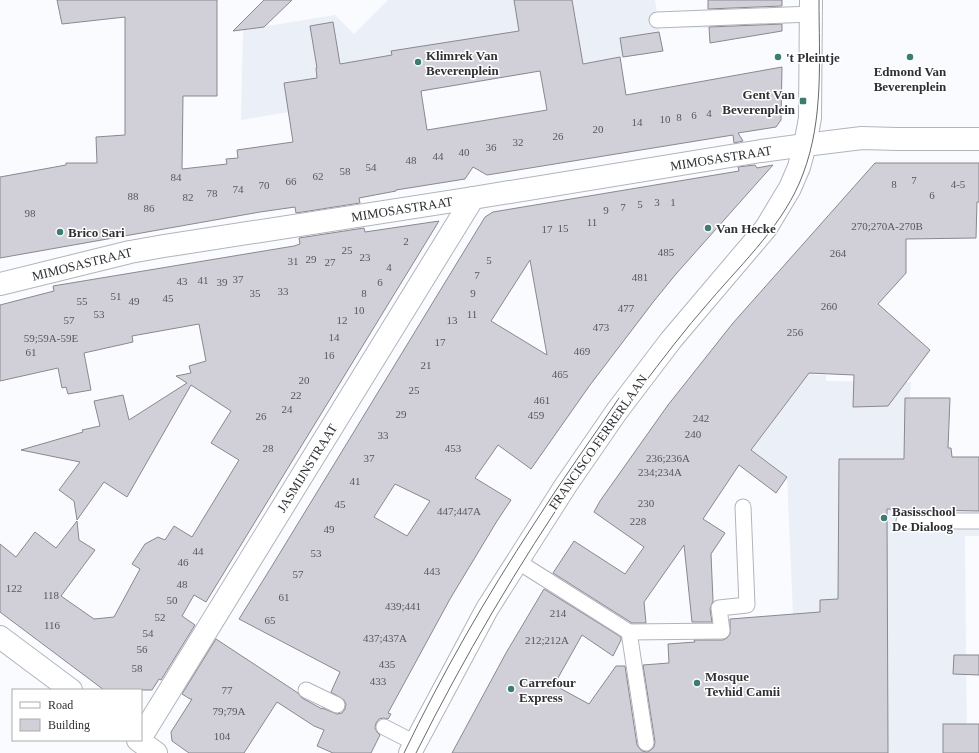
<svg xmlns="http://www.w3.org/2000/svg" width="979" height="753" viewBox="0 0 979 753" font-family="Georgia,serif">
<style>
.built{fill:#eaeff8}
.building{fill:#d1d0d8;stroke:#898890;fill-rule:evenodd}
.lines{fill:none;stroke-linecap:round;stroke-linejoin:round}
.lane-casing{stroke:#b0b5bc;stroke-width:17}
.street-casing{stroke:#b0b5bc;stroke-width:24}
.secondary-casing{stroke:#b0b5bc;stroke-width:24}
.lane{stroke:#fff;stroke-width:15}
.street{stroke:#fff;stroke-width:22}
.secondary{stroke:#fff;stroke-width:22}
.tram{stroke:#67696c;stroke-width:1}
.poi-dot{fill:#3b7d6e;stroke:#fff;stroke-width:1.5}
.labels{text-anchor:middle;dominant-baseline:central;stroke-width:3;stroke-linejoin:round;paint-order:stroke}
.number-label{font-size:11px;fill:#57585c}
.poi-label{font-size:13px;font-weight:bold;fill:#2e3033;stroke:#fff;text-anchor:start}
.street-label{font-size:13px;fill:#2e3033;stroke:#fff}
</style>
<rect width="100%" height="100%" fill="#fafbff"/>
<g class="built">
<path d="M388,0H655L657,13L782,14V29L659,27L662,51L241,120L243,30L335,15L354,34Z"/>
<path d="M727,331L768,335L815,375H826V381L911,382L909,405L930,456L979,480V536H965L967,753H723L745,751L735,619L793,614L787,476L752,450L796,391Z"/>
</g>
<g class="building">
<path d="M57,0H217V96H183L182,169L227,164L226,159L238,158L237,150L293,142L284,83L317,78L316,68H317L310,26L333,22L340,64L392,55L391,51L519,31L514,0H572L583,64L620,57L626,95L782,67L781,120L776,127L738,133L743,141L734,143L733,135L487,175L473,167L465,179L396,190V191L359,198L360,203L296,213L295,207L260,212L0,258V177L66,165V163H97L96,137L125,135V17L62,24ZM540,71L547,110L427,130L421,91Z"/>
<path d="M264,0H292L264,27L233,31Z"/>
<path d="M708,0H782V6L708,9Z"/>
<path d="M782,24V31L710,43L709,27Z"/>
<path d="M659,32L663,51L623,57L620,38Z"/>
<path d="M875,163H979V202H977L976,238L906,239V273L878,304L930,350L888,406L853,407L854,375L809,373L751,450L787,477L776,493L739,465L703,519L725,533L711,554L713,601L710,609L712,622H692L684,545L644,602L646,623H632L553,573L574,541L625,574L644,547L594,512L600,501L668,405L733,323Z"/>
<path d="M755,165L757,168L773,165L676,274L654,301L590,385L531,469L498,445L475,478L511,500L497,521L450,599L388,713L391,714L388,719L383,718L379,719L376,723L375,728L377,732L380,735L371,753H333L317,746L324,730L314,726L277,702L244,753H189L172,741L171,732L192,699H190L182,694L216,639L298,693L302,698L322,709V708L337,714L342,713L345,709L346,704L344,700L331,692L340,672L239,619L272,566L485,217L493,212L739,171L738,167ZM530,260L547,355L491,321ZM395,484L430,501L407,536L374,517Z"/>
<path d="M439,221L206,602L194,595L182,616L195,625L161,680L159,679L152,690H104L0,612V544L16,557L35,532L56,548L77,521L79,540L95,550L61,596L94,619L114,617L140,569L132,564L145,544L158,537L165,540L174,526L192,537L239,460L211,443L231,411L191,385L127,497L104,482L77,520L74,501L59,490L80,462L21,450L83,432L82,430L100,426L94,401L123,395L129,420L187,383L176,376L191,373L189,366L206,361L199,324L132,336L133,342L84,353L91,390L68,394L66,387L62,388L58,368L0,381V305L54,291L53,286L294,246L300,244L299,238L364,228L365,232Z"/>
<path d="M905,398H950L948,448H951L952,457H979V511L887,509L888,753H452L506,653L544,589L621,637V640L613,656L582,635L554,685L589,704L616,666H625L637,745L639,748L642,751L647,752L651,750L654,747L655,742L643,665L669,663L668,644L695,642L694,640H723L727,638L730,634V619L820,612V600L838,599L839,459H904Z"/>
<path d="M954,655H979V675L953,674Z"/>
<rect x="943" y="724" width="36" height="29"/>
</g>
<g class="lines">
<g class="lane-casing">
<g id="lane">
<path d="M657,20L811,14"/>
<path d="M904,521H979"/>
<path d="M517,561L629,632L646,743"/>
<path d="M629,632L722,631L719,608L747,605L743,507"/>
<path d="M306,690L337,705"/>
<path d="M384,727L415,743"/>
</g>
</g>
<g class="street-casing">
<g id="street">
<path d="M0,284L130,252L164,246L473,198L761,151L805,145"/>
<path d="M0,637L71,690"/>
<path d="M141,737L473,198"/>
<path d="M138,740L156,753"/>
</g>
</g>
<g class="secondary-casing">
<g id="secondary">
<path d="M805,145L862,138L897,139H979"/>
<path d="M410,753L487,609L566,485L617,411L671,340L766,228L790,188L799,167L805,145L810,118L811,0"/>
</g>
</g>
<use href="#lane" class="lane"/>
<use href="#street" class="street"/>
<use href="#secondary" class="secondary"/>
<g class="tram">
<path d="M404,753C442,674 486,597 534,524C561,481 591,440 619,398"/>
<path d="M416,753C464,657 518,565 579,476C598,447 618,418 639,390C662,360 685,329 710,301C744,261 785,223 803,174C824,119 819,58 819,0"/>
</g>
</g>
<g class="poi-dot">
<circle cx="778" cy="57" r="4"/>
<circle cx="910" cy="57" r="4"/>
<circle cx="418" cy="62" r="4"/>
<rect x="799" y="97" width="8" height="8" rx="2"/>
<circle cx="708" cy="228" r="4"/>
<circle cx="60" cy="232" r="4"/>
<circle cx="884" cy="518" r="4"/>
<circle cx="697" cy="683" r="4"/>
<circle cx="511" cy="689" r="4"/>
</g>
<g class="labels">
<g class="number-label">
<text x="709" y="113">4</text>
<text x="694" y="115">6</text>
<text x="679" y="117">8</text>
<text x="665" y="119">10</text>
<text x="637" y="122">14</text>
<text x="598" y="129">20</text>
<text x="558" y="136">26</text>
<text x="518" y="142">32</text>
<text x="491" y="147">36</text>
<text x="464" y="152">40</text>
<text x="438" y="156">44</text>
<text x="411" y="160">48</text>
<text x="371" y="167">54</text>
<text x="345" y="171">58</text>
<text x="318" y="176">62</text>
<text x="176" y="177">84</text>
<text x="914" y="180">7</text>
<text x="291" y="181">66</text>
<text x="894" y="184">8</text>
<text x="958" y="184">4-5</text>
<text x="264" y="185">70</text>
<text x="238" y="189">74</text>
<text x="212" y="193">78</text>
<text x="932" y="195">6</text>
<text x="133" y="196">88</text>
<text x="188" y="197">82</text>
<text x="657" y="202">3</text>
<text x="673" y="202">1</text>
<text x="640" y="204">5</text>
<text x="623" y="207">7</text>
<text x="149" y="208">86</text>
<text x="606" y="210">9</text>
<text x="30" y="213">98</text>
<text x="592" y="222">11</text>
<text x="887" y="226">270;270A-270B</text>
<text x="563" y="228">15</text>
<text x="547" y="229">17</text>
<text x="406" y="241">2</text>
<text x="347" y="250">25</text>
<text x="666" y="252">485</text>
<text x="838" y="253">264</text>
<text x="365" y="257">23</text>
<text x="311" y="259">29</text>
<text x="489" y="260">5</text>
<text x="293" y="261">31</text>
<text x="330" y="262">27</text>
<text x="389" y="267">4</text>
<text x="477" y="275">7</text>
<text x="640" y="277">481</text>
<text x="238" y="279">37</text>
<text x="203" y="280">41</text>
<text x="182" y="281">43</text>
<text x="222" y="282">39</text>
<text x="380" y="282">6</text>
<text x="283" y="291">33</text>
<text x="255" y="293">35</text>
<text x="364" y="293">8</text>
<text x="473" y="293">9</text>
<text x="116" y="296">51</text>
<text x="168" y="298">45</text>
<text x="82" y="301">55</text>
<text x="134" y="301">49</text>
<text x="829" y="306">260</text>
<text x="626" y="308">477</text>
<text x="359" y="310">10</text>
<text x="99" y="314">53</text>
<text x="472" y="314">11</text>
<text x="69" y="320">57</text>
<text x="342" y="320">12</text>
<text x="452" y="320">13</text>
<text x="601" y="327">473</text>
<text x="795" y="332">256</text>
<text x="334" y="337">14</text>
<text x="51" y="338">59;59A-59E</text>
<text x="440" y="342">17</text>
<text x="582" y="351">469</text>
<text x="31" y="352">61</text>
<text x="329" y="355">16</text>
<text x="426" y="365">21</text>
<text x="560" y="374">465</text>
<text x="304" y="380">20</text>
<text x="414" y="390">25</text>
<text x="296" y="395">22</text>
<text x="542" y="400">461</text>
<text x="287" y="409">24</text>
<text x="401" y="414">29</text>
<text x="536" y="415">459</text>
<text x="261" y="416">26</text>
<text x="701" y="418">242</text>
<text x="693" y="434">240</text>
<text x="383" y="435">33</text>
<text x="268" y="448">28</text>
<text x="453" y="448">453</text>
<text x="369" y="458">37</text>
<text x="668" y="458">236;236A</text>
<text x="660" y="472">234;234A</text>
<text x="355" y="481">41</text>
<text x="646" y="503">230</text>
<text x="340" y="504">45</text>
<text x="459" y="511">447;447A</text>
<text x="638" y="521">228</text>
<text x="329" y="529">49</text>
<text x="198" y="551">44</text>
<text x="316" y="553">53</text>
<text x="183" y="562">46</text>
<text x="432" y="571">443</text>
<text x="298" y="574">57</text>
<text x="182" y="584">48</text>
<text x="14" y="588">122</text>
<text x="51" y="595">118</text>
<text x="284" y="597">61</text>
<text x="172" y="600">50</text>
<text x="403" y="606">439;441</text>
<text x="558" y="613">214</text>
<text x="160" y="617">52</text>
<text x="270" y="620">65</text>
<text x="52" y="625">116</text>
<text x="148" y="633">54</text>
<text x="385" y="638">437;437A</text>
<text x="547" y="640">212;212A</text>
<text x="142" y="649">56</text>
<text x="387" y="664">435</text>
<text x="137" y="668">58</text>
<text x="378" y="681">433</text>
<text x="227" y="690">77</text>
<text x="229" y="711">79;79A</text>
<text x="222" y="736">104</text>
</g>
<g class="poi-label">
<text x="426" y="55">Klimrek Van<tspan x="426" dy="15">Beverenplein</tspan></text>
<text x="786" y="57">'t Pleintje</text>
<text x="910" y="71" text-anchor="middle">Edmond Van<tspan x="910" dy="15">Beverenplein</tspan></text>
<text x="795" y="94" text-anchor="end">Gent Van<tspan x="795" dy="15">Beverenplein</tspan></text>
<text x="716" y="228">Van Hecke</text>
<text x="68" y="232">Brico Sari</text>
<text x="892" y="511">Basisschool<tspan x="892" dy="15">De Dialoog</tspan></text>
<text x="705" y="676">Mosque<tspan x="705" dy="15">Tevhid Camii</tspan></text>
<text x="519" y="682">Carrefour<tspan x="519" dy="15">Express</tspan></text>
</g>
<g class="street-label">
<text transform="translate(721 158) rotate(-9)">MIMOSASTRAAT</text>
<text transform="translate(402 209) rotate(-9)">MIMOSASTRAAT</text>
<text transform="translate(82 264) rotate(-14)">MIMOSASTRAAT</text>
<text transform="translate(598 442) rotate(-55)">FRANCISCO FERRERLAAN</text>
<text transform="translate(307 468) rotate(-58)">JASMIJNSTRAAT</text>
</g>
</g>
<rect x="12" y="689" width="130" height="52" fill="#ffffff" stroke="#abacad"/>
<rect x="20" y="702" width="20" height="6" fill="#ffffff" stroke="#abacad"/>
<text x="48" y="709" font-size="12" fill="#2e3033">Road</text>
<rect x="20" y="719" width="20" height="12" fill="#d1d0d8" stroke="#abacad"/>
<text x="48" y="729" font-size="12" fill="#2e3033">Building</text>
</svg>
